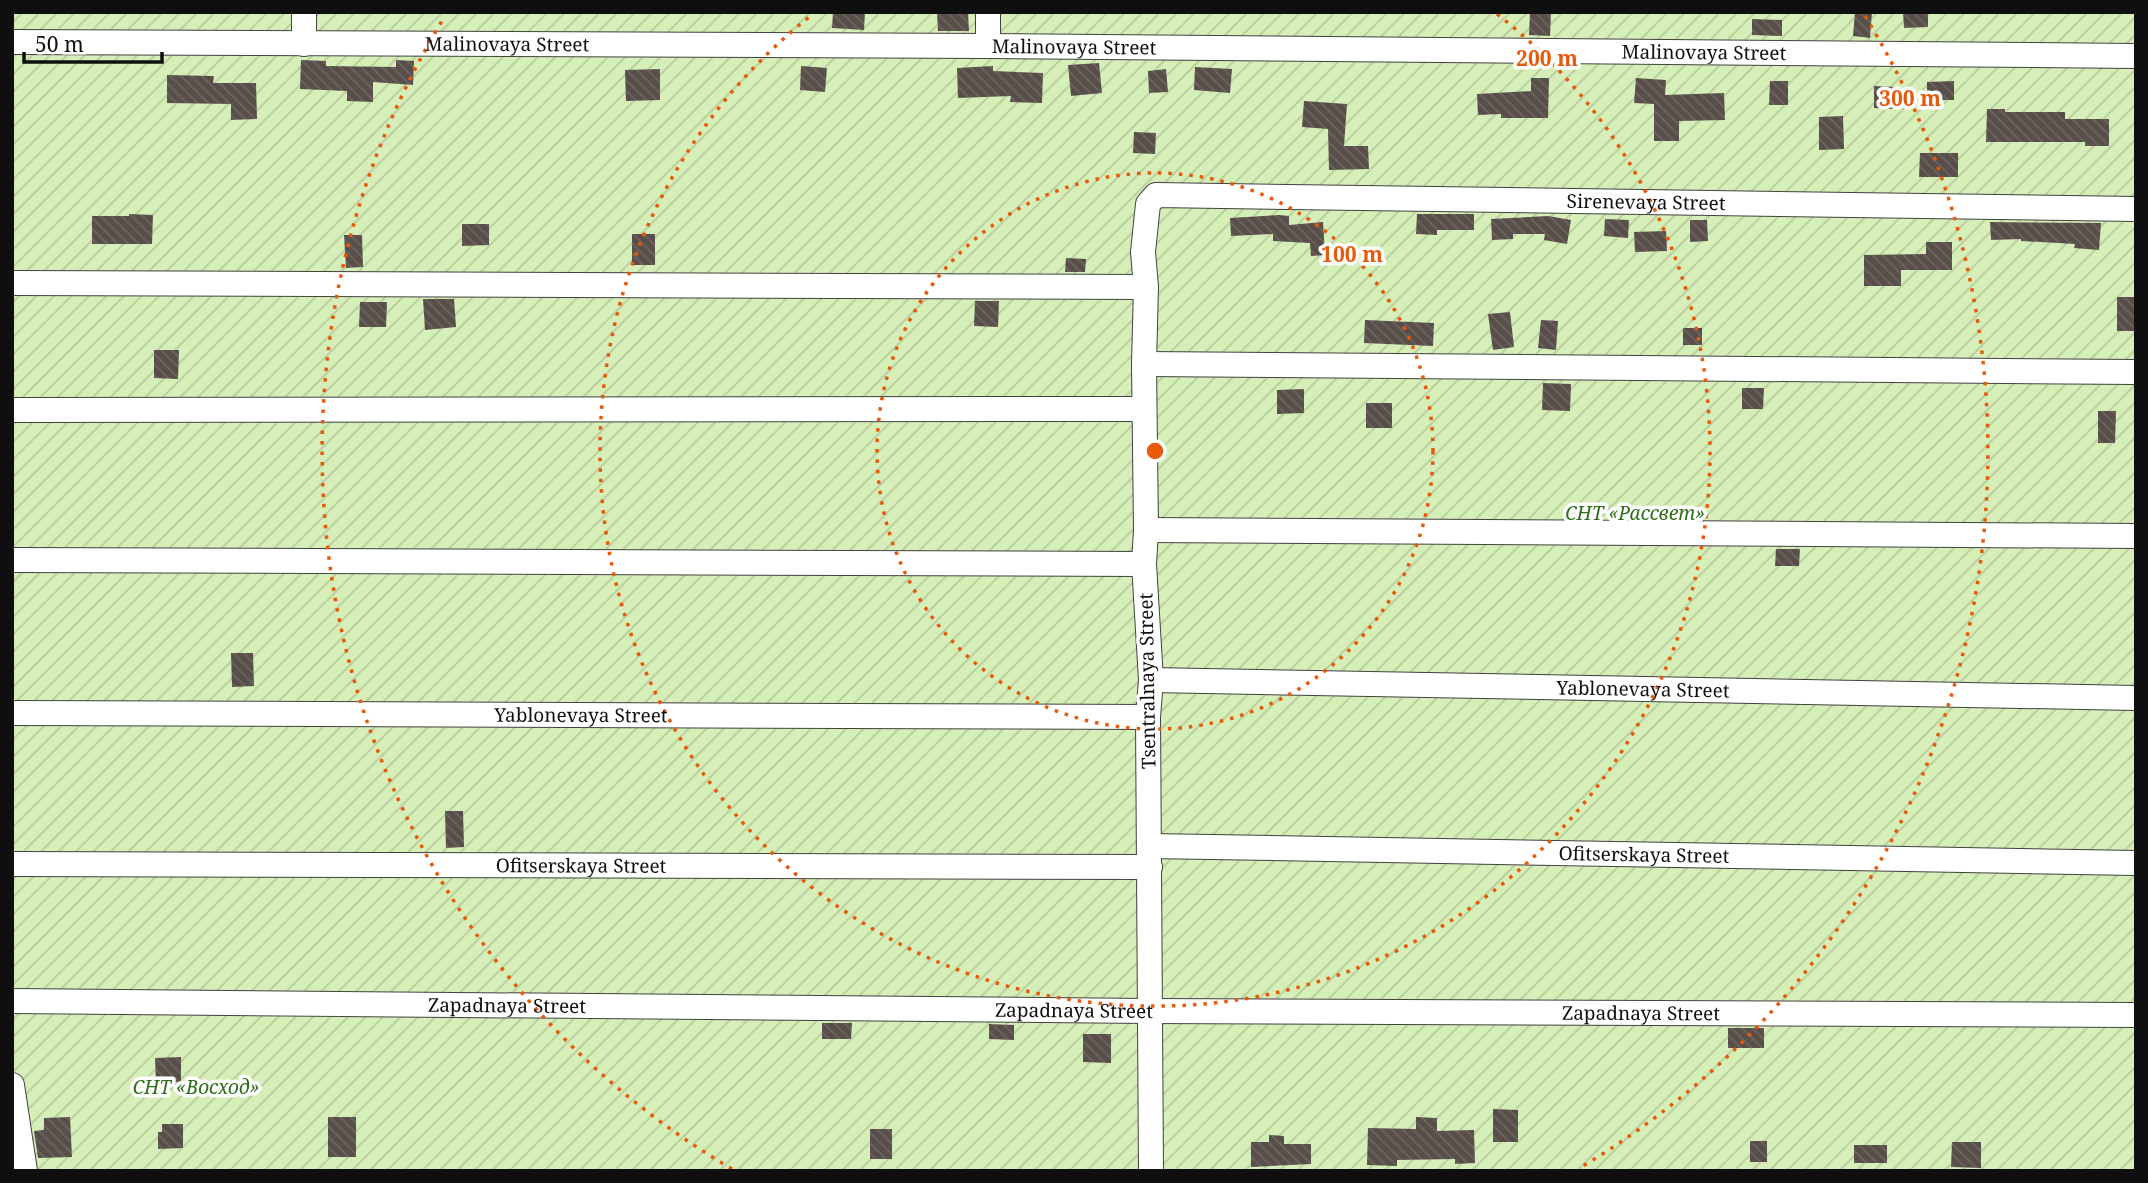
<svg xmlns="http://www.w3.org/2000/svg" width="2148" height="1183" viewBox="0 0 2148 1183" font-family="'Noto Serif',serif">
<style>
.garden{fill:url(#garden-furrows)}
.building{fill:url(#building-back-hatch)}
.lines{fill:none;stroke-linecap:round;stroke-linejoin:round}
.minor-casing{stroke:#424242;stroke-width:26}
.minor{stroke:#fff;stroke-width:24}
.ring{fill:none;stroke:#e8590c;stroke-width:3.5;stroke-dasharray:3.5 7}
.labels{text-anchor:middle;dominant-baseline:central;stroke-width:7;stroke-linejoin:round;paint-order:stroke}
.street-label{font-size:19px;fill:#0f0f0f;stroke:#fff}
.park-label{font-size:19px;font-style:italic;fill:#2f6d19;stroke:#fff}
.centre{fill:#e8590c;stroke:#fff;stroke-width:3.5}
.ring-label{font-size:21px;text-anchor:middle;font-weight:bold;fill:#e8590c;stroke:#fff;stroke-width:7;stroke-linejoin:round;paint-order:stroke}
</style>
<defs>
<pattern id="garden-furrows" width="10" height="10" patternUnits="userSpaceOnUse" patternTransform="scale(1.75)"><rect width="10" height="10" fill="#d6eeb7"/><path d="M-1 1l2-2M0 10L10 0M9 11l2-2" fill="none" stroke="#b6cb9c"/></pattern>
<pattern id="building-back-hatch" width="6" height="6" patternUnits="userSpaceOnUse" patternTransform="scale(1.75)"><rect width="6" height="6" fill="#594f4a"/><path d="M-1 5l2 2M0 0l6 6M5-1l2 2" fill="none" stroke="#6c6460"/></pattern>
</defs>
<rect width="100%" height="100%" fill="#fffcf1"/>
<rect class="garden" x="12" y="12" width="2124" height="1159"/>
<g class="building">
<path d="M833,12H865L864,30L832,28Z"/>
<path d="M937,12H968L969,31H938Z"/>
<path d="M1530,12H1551L1550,36L1529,35Z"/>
<path d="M1855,12H1872L1870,38L1853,36Z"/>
<path d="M1903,12H1928V27L1904,28Z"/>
<path d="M1752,19L1782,20V36L1752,35Z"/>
<path d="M301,60L326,61V66L396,67V60L414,61L413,85L373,82V102L347,101V91L300,89Z"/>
<path d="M1099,63L1102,93L1071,96L1068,65Z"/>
<path d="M801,66L827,68L825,92L800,90Z"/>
<path d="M993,66V71L1043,73L1042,103L1010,102L1011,96L958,98L957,68Z"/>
<path d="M1195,67L1232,69L1230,93L1194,90Z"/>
<path d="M660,69V100L626,101L625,70Z"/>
<path d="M1166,69L1168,92L1149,93L1148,71Z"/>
<path d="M167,75L214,76L213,83H256L257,119L231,120V104L167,103Z"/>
<path d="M1531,78H1549L1548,118H1501V114L1478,115L1477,94L1531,91Z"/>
<path d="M1636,78L1666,80L1665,95L1724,93L1725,120L1679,121V141H1654V104L1634,103Z"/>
<path d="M1770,81H1788V105H1769Z"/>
<path d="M1954,81V100H1927V82Z"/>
<path d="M1874,86L1895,87L1894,109L1874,108Z"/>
<path d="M1304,101L1347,104L1344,146H1368L1369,169L1329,170L1328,129L1302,127Z"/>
<path d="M1987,109H2005V112H2065V119H2109V146H2085V142H1986Z"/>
<path d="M1843,116L1844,149L1819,150V117Z"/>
<path d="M1134,132L1156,133L1155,154L1133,153Z"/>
<path d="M1920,153H1958V177H1919Z"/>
<path d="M129,214L153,215L152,244H92V216H129Z"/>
<path d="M1417,214H1474V230H1437V235L1416,234Z"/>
<path d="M1279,215L1289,216V225L1323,222L1325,255L1311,256L1310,243L1273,241V234L1231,236L1230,218Z"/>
<path d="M1548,216L1571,220L1567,244L1544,240L1545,234H1513V239L1492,240L1491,219Z"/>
<path d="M1605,219L1629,220L1628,238L1604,236Z"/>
<path d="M1690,220H1707L1708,241L1690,242Z"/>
<path d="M1990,222L2101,223L2099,250L2074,248L2075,244L2021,241V239L1991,240Z"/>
<path d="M462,224H489V245L462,246Z"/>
<path d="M1666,231L1667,251L1635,252L1634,232Z"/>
<rect x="632" y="234" width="23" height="31"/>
<path d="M344,235H362L363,267L346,268Z"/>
<path d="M1926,242H1952V270H1901V286H1864V255L1926,254Z"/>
<path d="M1066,258L1086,259L1085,272H1065Z"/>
<rect x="2117" y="297" width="19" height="34"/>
<path d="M423,299H454L456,327L425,330Z"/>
<path d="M975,301H999L998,327L974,326Z"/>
<path d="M360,302H387L386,327H359Z"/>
<path d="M1510,312L1514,347L1493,350L1488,314Z"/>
<path d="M1365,320L1434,323L1433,346L1364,343Z"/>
<path d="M1541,320L1558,321L1556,350L1538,348Z"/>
<rect x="1683" y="328" width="19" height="17"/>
<path d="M154,350H179L178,379L154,378Z"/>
<path d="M1543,383L1571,384L1570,411L1542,410Z"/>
<path d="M1742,388H1764L1763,409H1742Z"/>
<path d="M1304,389V413L1277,414V390Z"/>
<rect x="1366" y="403" width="26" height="25"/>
<path d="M2098,411H2116L2115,443H2098Z"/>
<path d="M1776,549H1800L1799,566H1775Z"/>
<path d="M231,653H253L254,686L232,687Z"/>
<path d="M445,811H463L464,847L446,848Z"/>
<path d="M822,1023H852L851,1039H822Z"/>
<path d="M989,1024L1014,1025V1040L989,1039Z"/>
<rect x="1728" y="1028" width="36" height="20"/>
<path d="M1083,1034H1111V1063L1083,1062Z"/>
<path d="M181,1057V1082H156L155,1058Z"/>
<path d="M1493,1109L1518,1110V1142H1493Z"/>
<path d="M70,1117L72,1157L38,1158L34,1131L44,1130V1118Z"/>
<rect x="328" y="1117" width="28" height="40"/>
<path d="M1416,1117L1437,1118V1131L1474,1130L1475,1163L1455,1164V1159L1397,1160V1166L1367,1165L1368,1128L1416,1129Z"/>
<path d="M162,1124H183V1148L158,1149V1132H162Z"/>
<rect x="870" y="1129" width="22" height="30"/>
<path d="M1269,1135L1284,1136V1144H1311V1164L1251,1167V1142H1269Z"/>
<rect x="1750" y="1141" width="17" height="21"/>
<path d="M1952,1142H1981V1168L1951,1167Z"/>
<rect x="1854" y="1145" width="33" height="18"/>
</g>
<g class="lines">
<g class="minor-casing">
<g id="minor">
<path d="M988,12V46"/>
<path id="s1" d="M12,42L988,46L2136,56"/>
<path d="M304,44V12"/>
<path d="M12,283L1146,287"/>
<path d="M1144,364L2136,372"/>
<path d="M12,410L1144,409"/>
<path d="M1146,530L2136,536"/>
<path d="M12,560L1144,564"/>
<path id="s2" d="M1151,680L2136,698"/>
<path id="s3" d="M12,713L1148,717"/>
<path id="s4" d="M1150,846L2136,863"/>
<path id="s5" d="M12,864L1150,867"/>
<path id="s6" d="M12,1001L1149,1011L2136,1015"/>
<path d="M12,1085L25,1171"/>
<path id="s7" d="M1151,1171L1148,717L1151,680L1144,564L1146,530L1144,364L1146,287L1143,252L1148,204L1156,195L2136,209"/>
</g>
</g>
<use href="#minor" class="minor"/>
</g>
<g class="ring">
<circle cx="1155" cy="451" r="278"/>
<path d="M1497 14A555 555 0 1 1 813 14"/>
<path d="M732 1169A833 833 0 0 1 445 16M1865 16A833 833 0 0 1 1578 1169"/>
</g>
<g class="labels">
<g class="street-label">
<text stroke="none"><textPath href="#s1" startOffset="495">Malinovaya Street</textPath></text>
<text stroke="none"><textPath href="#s1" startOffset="1062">Malinovaya Street</textPath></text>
<text stroke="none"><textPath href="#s1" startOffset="1692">Malinovaya Street</textPath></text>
<text stroke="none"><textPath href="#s7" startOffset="1470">Sirenevaya Street</textPath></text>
<text transform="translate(1147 681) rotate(-91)">Tsentralnaya Street</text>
<text stroke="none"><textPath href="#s2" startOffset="492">Yablonevaya Street</textPath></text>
<text stroke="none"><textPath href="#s3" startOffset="569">Yablonevaya Street</textPath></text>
<text stroke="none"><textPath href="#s4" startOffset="494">Ofitserskaya Street</textPath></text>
<text stroke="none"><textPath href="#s5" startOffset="569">Ofitserskaya Street</textPath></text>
<text stroke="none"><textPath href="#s6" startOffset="495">Zapadnaya Street</textPath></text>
<text stroke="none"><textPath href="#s6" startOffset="1062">Zapadnaya Street</textPath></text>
<text stroke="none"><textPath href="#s6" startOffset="1629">Zapadnaya Street</textPath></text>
</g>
<g class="park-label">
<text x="1635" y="513">СНТ «Рассвет»</text>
<text x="196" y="1087">СНТ «Восход»</text>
</g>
</g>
<circle cx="1155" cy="451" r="10" class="centre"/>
<g class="ring-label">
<text x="1547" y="66">200 m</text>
<text x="1910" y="106">300 m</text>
<text x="1352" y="262">100 m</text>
</g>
<rect width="2148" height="1183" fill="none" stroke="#0f0f0f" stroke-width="28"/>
<path d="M24 52v10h138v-10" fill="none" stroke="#0f0f0f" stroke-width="3.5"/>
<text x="35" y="52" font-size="21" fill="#0f0f0f" stroke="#ffffff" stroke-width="5" paint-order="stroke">50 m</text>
</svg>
